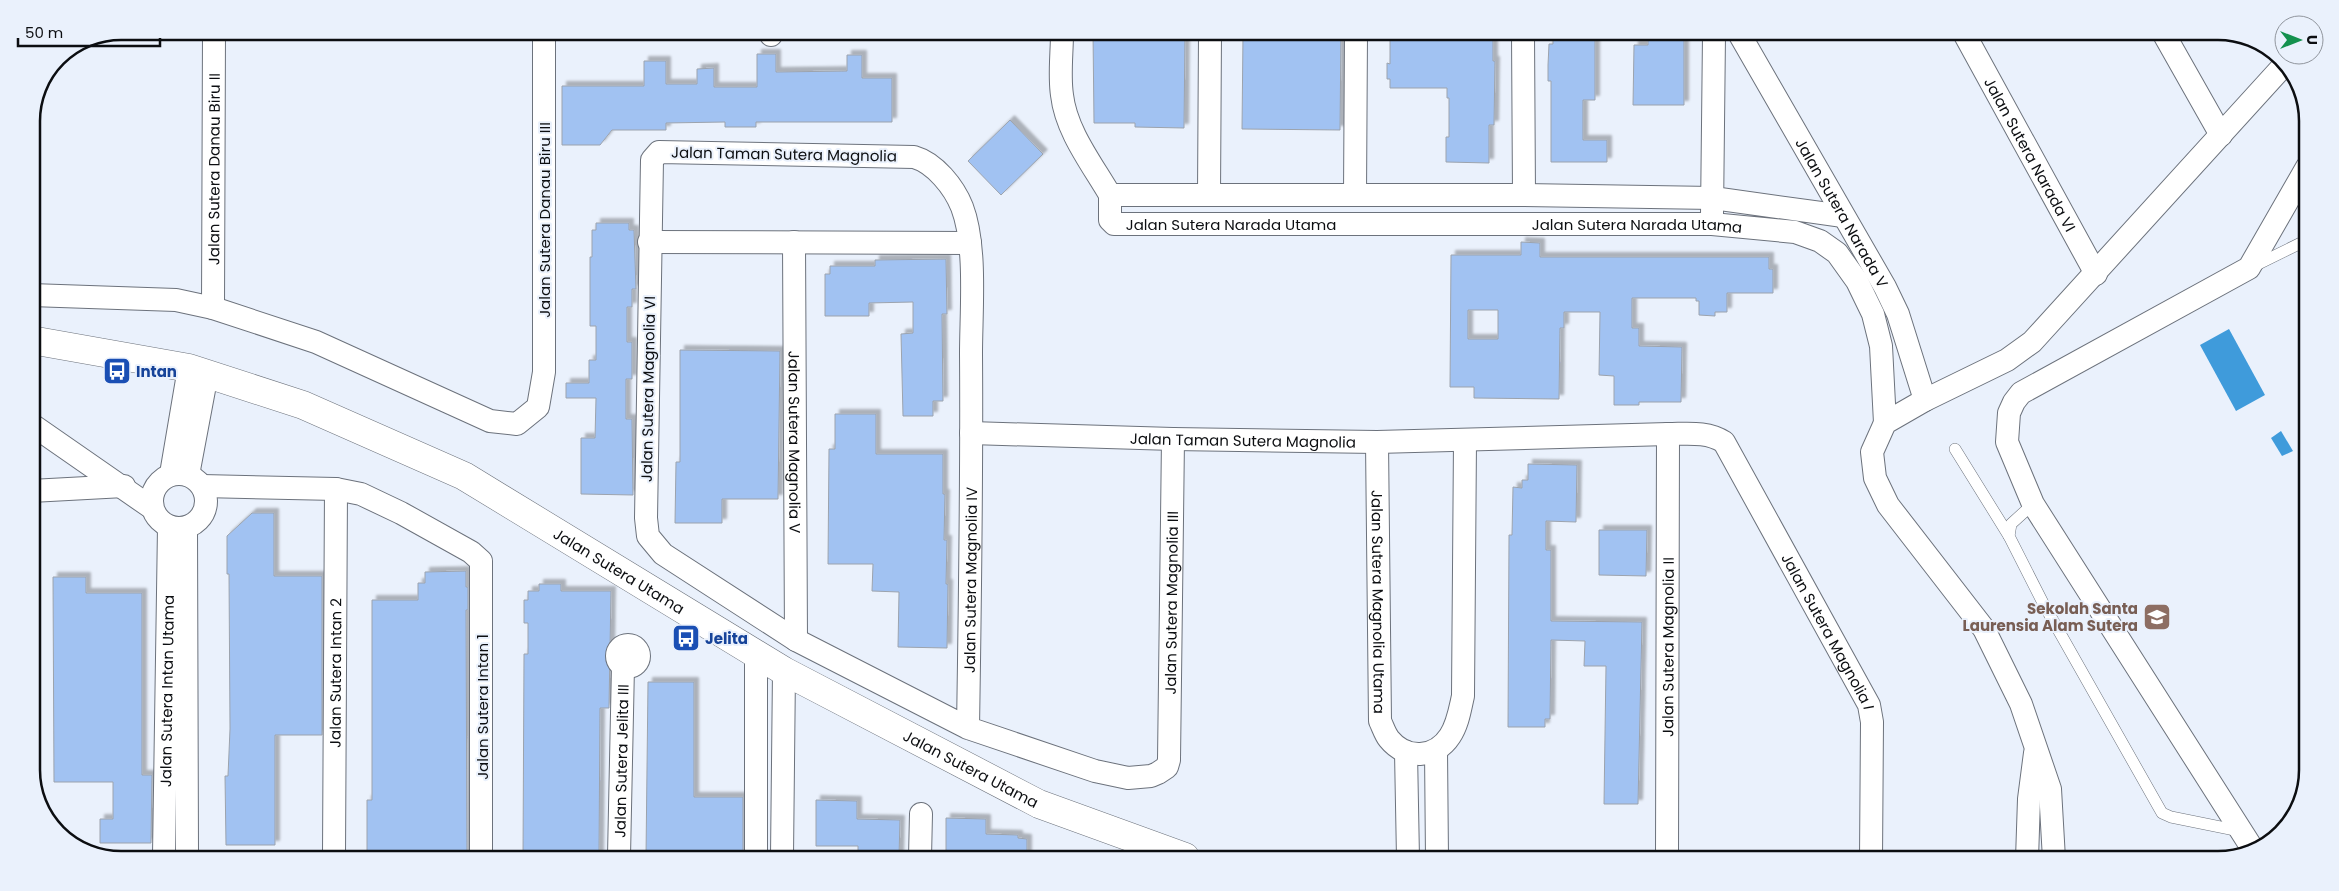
<svg xmlns="http://www.w3.org/2000/svg" width="2339" height="891" viewBox="0 0 2339 891" font-family="Poppins,sans-serif">
<style>
.water{fill:#3f9bdb}
.building{fill:#a1c2f2;stroke:#9ca3ad;fill-rule:evenodd;filter:url(#shadow)}
.lines{fill:none;stroke-linecap:round;stroke-linejoin:round}
.service-casing{stroke:#6c727c;stroke-width:12}
.minor-casing{stroke:#6c727c;stroke-width:24}
.tertiary-casing{stroke:#6c727c;stroke-width:29}
.service{stroke:#fff;stroke-width:11}
.minor{stroke:#fff;stroke-width:22}
.tertiary{stroke:#fff;stroke-width:28}
.labels{text-anchor:middle;dominant-baseline:central;stroke-width:4;stroke-linejoin:round;paint-order:stroke}
.street-label{font-size:15px;fill:#0c0e11;stroke:#eaf1fc}
.transit-label{font-size:15px;font-weight:bold;fill:#164399;stroke:#eaf1fc;text-anchor:start}
.education-label{font-size:15px;font-weight:bold;fill:#785e54;stroke:#eaf1fc;text-anchor:end}
.rim{fill:none;stroke:#0c0e11;stroke-width:2.5}
</style>
<defs>
<filter id="shadow"><feDropShadow dx="4.5" dy="-4.5" stdDeviation="1" flood-color="#0004"/></filter>
</defs>
<rect width="100%" height="100%" fill="#eaf1fc"/>
<g class="water">
<path d="M2229,329L2265,395L2236,411L2200,345Z"/>
<path d="M2281,431L2293,451L2282,456L2271,438Z"/>
</g>
<g class="building">
<path d="M1093,33L1185,34L1184,128L1135,127V123H1094Z"/>
<path d="M1243,34H1341L1340,130L1242,129Z"/>
<path d="M1390,34H1493V61H1495L1494,125H1489V163L1446,162V137H1449V98H1447V88H1390V79H1387V63L1390,64Z"/>
<path d="M1553,35H1595V100H1583V140H1607V162H1551V81H1548V65L1549,44H1553Z"/>
<path d="M1648,35H1684V105H1633L1634,45H1648Z"/>
<path d="M757,54H776V72L847,71V55H862V78H892V122H756V127H725V122L666,123V130H612L600,145H562V86H644V61H666V84H697V69L714,68V87H757Z"/>
<path d="M1010,120L1043,154L1001,195L968,161Z"/>
<path d="M596,223H629V230H634L636,289H632V307H627V342H632V379H626V419H632L633,495L581,494V438H595L596,398H566V383H589V360H596V326H590V257H592V230H596Z"/>
<path d="M1521,242L1540,243V257H1769V269H1773V293H1727V312H1715V316L1699,315V301H1696V298H1632V328H1639V346L1682,347L1681,402H1639V405H1614V376L1599,375L1600,312H1564V328H1560L1559,399L1474,398V387H1450L1451,255H1521ZM1468,310H1498V339H1468Z"/>
<path d="M946,259L947,314H942L943,401H933V416H903L901,334L913,333V302L869,303V316H825V274H830V266H875V260Z"/>
<path d="M680,350L780,351L778,499H722V523H675L676,462H680Z"/>
<path d="M835,414H876V454H943V494H945L944,540H947L946,584H948L947,648L898,647L899,592L872,591L873,564H828L829,449H835Z"/>
<path d="M1528,464L1577,465L1576,522L1546,521V550H1551V621L1642,622L1638,804H1604L1606,666H1584L1585,641L1551,640L1550,719H1545V727H1508L1509,535H1512L1513,487L1522,488V480H1528Z"/>
<path d="M252,513H274V576H322V735H275V845H226L225,776H228L230,729L229,574H227V536Z"/>
<path d="M1599,530H1647L1646,576L1599,575Z"/>
<path d="M466,571V587H468V610H466L467,856H367V800H372V600H418V583H425V572Z"/>
<path d="M53,577H86V593H142V775H152L151,843H100V819H113V782H54Z"/>
<path d="M539,584H561V591H611L609,708H600L599,856H523L524,654H528V623H524V600H528V591H539Z"/>
<path d="M648,682H694V797H743V856H646Z"/>
<path d="M816,800L857,801V819L900,820L899,857H858V846H816Z"/>
<path d="M946,818L986,819V834L1018,835V838L1027,839V857H946Z"/>
</g>
<g class="lines">
<g class="service-casing">
<g id="service">
<path d="M2254,266L2307,240"/>
<path d="M1955,449L2009,536"/>
<path d="M2033,504L2011,524L2009,536L2043,603L2158,806L2162,813L2171,817L2240,831"/>
</g>
</g>
<g class="minor-casing">
<g id="minor">
<path d="M771,33V35"/>
<path d="M1062,33C1062,53 1059,75 1062,95C1066,131 1092,164 1110,195"/>
<path d="M1523,34L1524,195"/>
<path id="s1" d="M1740,35L1885,287L1898,314L1925,400"/>
<path id="s2" d="M1965,35L2096,274"/>
<path d="M2165,36L2221,135"/>
<path d="M1209,194L1210,34"/>
<path d="M1355,194L1356,34"/>
<path d="M1712,214L1714,35"/>
<path id="s3" d="M1843,216L1713,198L1524,195H1110V220L1114,224H1712L1795,232L1820,241L1837,253L1857,281L1873,314L1881,346L1885,423"/>
<path d="M649,242L970,243"/>
<path id="s4" d="M794,242L796,640"/>
<path d="M31,295L176,300L213,308L316,342L490,421L517,424L538,407L544,372V32"/>
<path id="s5" d="M213,308L214,31"/>
<path d="M31,424L152,508"/>
<path id="s6" d="M971,433L1173,439L1377,442L1668,434C1687,434 1707,431 1724,442L1869,705L1872,722L1871,859"/>
<path id="s7" d="M1377,442L1380,721C1383,727 1385,734 1389,739C1406,760 1435,759 1450,736C1458,724 1460,709 1463,696L1465,441"/>
<circle cx="179" cy="501" r="27"/>
<path d="M171,474L189,368"/>
<path d="M188,475L207,374"/>
<path d="M202,486L336,489L361,494L401,513L471,552L481,561V856"/>
<path d="M31,491L124,486"/>
<path d="M186,528L187,855"/>
<circle cx="628" cy="656" r="11"/>
<path id="s8" d="M968,728C970,603 972,478 971,354C971,311 977,246 962,207C954,187 935,163 914,157L659,152L652,160L646,518L648,536L663,554L796,640L968,728L1095,771L1128,778L1151,776L1158,773L1167,767L1169,760L1173,439"/>
<path d="M1436,751L1437,858"/>
<path d="M1406,752L1408,858"/>
<path d="M2252,848L2033,504L2007,442L2009,413L2014,402L2021,393L2249,268L2307,167"/>
<path id="s9" d="M164,855L169,527"/>
<path id="s10" d="M334,855L336,489"/>
<path id="s11" d="M619,856L623,666"/>
<path d="M756,856V655"/>
<path d="M782,856L784,671"/>
<path d="M920,857L921,814"/>
<path id="s12" d="M1667,858L1668,434"/>
<path d="M2027,859L2029,799L2035,753"/>
<path d="M2054,859L2050,789L2021,704L1984,629L1888,505L1875,478L1872,452L1885,423L1925,400L2007,360L2032,342L2285,64"/>
</g>
</g>
<g class="tertiary-casing">
<g id="tertiary">
<path id="s13" d="M31,340L189,368L303,405L464,476L784,671L1039,804L1185,857"/>
</g>
</g>
<use href="#service" class="service"/>
<use href="#minor" class="minor"/>
<use href="#tertiary" class="tertiary"/>
</g>
<defs>
<g id="bus-square" transform="scale(1.4375)"><rect x="-9" y="-9" width="18" height="18" rx="4" fill="#1a4fb4" stroke="#eaf1fc"/><path d="M-5-6H5V4H4V6H2V4H-2V6H-4V4H-5ZM-3.5-4V0h7V-4ZM-3.5 1.2v1.5H-2V1.2ZM2 1.2v1.5H3.5V1.2Z" fill="#fff"/></g>
<g id="school-square" transform="scale(1.4375)"><rect x="-9" y="-9" width="18" height="18" rx="4" fill="#8d6e63" stroke="#eaf1fc"/><path d="M0-5L7-2L0 1L-7-2ZM-4 1L0 2.5L4 1V4Q0 6-4 4Z" fill="#fff"/></g>
</defs>
<g fill-rule="evenodd">
<use href="#bus-square" x="117" y="371"/>
<use href="#school-square" x="2157" y="617"/>
<use href="#bus-square" x="686" y="638"/>
</g>
<g class="labels">
<g class="street-label">
<text transform="translate(784 154) rotate(1)">Jalan Taman Sutera Magnolia</text>
<text stroke="none"><textPath href="#s2" startOffset="136">Jalan Sutera Narada VI</textPath></text>
<text stroke="none"><textPath href="#s5" startOffset="139">Jalan Sutera Danau Biru II</textPath></text>
<text stroke="none"><textPath href="#s1" startOffset="205">Jalan Sutera Narada V</textPath></text>
<text transform="translate(544 220) rotate(-90)">Jalan Sutera Danau Biru III</text>
<text stroke="none"><textPath href="#s3" startOffset="882">Jalan Sutera Narada Utama</textPath></text>
<text stroke="none"><textPath href="#s3" startOffset="1288">Jalan Sutera Narada Utama</textPath></text>
<text transform="translate(648 389) rotate(-89)">Jalan Sutera Magnolia VI</text>
<text stroke="none"><textPath href="#s6" startOffset="272">Jalan Taman Sutera Magnolia</textPath></text>
<text stroke="none"><textPath href="#s4" startOffset="200">Jalan Sutera Magnolia V</textPath></text>
<text stroke="none"><textPath href="#s13" startOffset="638">Jalan Sutera Utama</textPath></text>
<text stroke="none"><textPath href="#s8" startOffset="148">Jalan Sutera Magnolia IV</textPath></text>
<text stroke="none"><textPath href="#s7" startOffset="160">Jalan Sutera Magnolia Utama</textPath></text>
<text stroke="none"><textPath href="#s8" startOffset="1984">Jalan Sutera Magnolia III</textPath></text>
<text stroke="none"><textPath href="#s6" startOffset="971">Jalan Sutera Magnolia I</textPath></text>
<text stroke="none"><textPath href="#s12" startOffset="211">Jalan Sutera Magnolia II</textPath></text>
<text stroke="none"><textPath href="#s10" startOffset="182">Jalan Sutera Intan 2</textPath></text>
<text stroke="none"><textPath href="#s9" startOffset="164">Jalan Sutera Intan Utama</textPath></text>
<text transform="translate(482 707) rotate(-90)">Jalan Sutera Intan 1</text>
<text stroke="none"><textPath href="#s11" startOffset="95">Jalan Sutera Jelita III</textPath></text>
<text stroke="none"><textPath href="#s13" startOffset="1042">Jalan Sutera Utama</textPath></text>
</g>
<g class="transit-label">
<text x="136" y="371">Intan</text>
<text x="705" y="638">Jelita</text>
</g>
<g class="education-label">
<text x="2138" y="608">Sekolah Santa<tspan x="2138" dy="17">Laurensia Alam Sutera</tspan></text>
</g>
</g>
<path d="M0 0H2339V891H0ZM121 40H2218A81 81 0 0 1 2299 121V770A81 81 0 0 1 2218 851H121A81 81 0 0 1 40 770V121A81 81 0 0 1 121 40Z" fill="#eaf1fc" fill-rule="evenodd"/>
<path class="rim" d="M121 40H2218A81 81 0 0 1 2299 121V770A81 81 0 0 1 2218 851H121A81 81 0 0 1 40 770V121A81 81 0 0 1 121 40Z"/>
<g transform="translate(2299 40) rotate(90)"><circle r="24" fill="#eaf1fc" stroke="#91969e"/>
<path d="M0-4L9 19L0 12L-9 19Z" fill="#14914e"/>
<text y="-8" font-size="14" font-weight="bold" text-anchor="middle" fill="#0c0e11">U</text>
</g>
<path d="M18 38v8h142v-8" fill="none" stroke="#0c0e11" stroke-width="2.5"/>
<text x="25" y="38" font-size="15" fill="#0c0e11" stroke="#eaf1fc" stroke-width="4" paint-order="stroke">50 m</text>
</svg>
